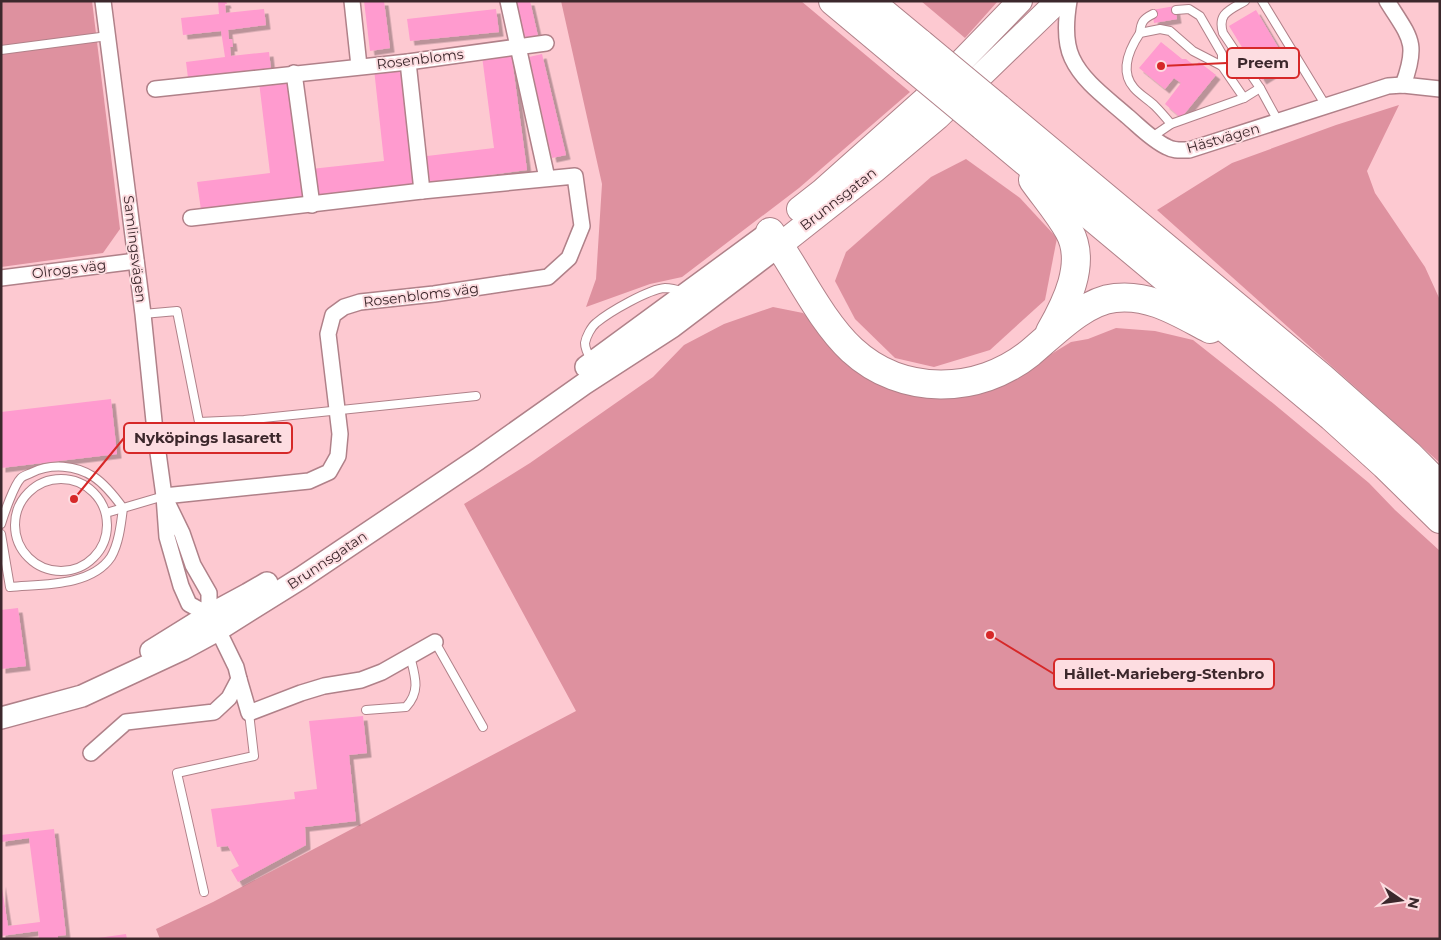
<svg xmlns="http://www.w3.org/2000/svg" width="1441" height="940" viewBox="0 0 1441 940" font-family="Montserrat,sans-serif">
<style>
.green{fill:#de919f}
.building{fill:#ff9bcf;filter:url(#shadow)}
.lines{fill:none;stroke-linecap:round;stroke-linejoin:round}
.service-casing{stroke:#b08189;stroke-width:10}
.minor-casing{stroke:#b08189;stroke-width:18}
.secondary-casing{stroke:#b08189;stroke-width:24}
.primary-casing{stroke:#b08189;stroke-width:26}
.motorway-casing{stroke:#b08189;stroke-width:30}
.service{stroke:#fff;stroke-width:8}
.minor{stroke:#fff;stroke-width:15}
.secondary{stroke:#fff;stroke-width:21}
.primary{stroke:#fff;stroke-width:24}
.motorway{stroke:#fff;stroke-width:28}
.motorway-bridge-casing{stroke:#b08189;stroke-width:30;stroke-linecap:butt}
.motorway-bridge{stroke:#fff;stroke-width:28}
.labels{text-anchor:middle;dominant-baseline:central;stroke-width:4;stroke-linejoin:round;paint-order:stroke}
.street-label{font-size:14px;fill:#3c282c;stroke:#fddde1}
.leader{fill:none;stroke:#d62828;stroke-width:2}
.callout-dot{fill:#d62828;stroke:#fddde1;stroke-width:2}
.callout{fill:#fddde1;stroke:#d62828;stroke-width:2}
.callout-label{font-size:15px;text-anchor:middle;font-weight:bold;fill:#3c282c}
</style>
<defs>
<filter id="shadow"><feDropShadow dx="4.5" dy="4.5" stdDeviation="0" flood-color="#0004"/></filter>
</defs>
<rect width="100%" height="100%" fill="#fdc9d1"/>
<g class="green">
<path d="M1,1H92L120,229L103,253L1,267Z"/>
<path d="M561,1H801L910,92L799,188L682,277L650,284L586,307L596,279L602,184Z"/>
<path d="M921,1H998L965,38Z"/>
<path d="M1399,105L1367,171L1375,193L1425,267L1440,300V463L1157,210L1232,163L1336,125Z"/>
<path d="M966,159L1020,198L1057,238L1045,300L990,350L934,367L895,358L855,319L835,281L846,252L931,177Z"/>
<path d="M773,307L803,313L822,330L847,365L879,383L1035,364L1071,342L1088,339L1116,328L1155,331L1193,340L1274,404L1369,483L1395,510L1440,551V939H160L156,929L213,902L576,711L464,504L530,463L653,377L684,345L724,324Z"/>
</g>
<g class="building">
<path d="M218,1H226L227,4H225L226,13L264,9L266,25L228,30L229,39H232L233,47H230L231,56L269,52L271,69L188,78L186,62L225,57L221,31L183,35L181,18L219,14Z"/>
<path d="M364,1H384L390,48L370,51Z"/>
<path d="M516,1H530L538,36L525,39Z"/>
<path d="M1175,6L1177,19L1154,23L1152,10Z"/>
<path d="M496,9L499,32L410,41L407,19Z"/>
<path d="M1256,10L1288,64L1262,80L1229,26Z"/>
<path d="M1161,42L1182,59H1186L1195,66L1199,62L1216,75L1181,118L1165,104L1181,83L1174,78L1165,89L1139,68Z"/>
<path d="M511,52L527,170L430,183L427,156L494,148L482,56Z"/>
<path d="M542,54L566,155L552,158L529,57Z"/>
<path d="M402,66L414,185L314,196L311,169L384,161L374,69Z"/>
<path d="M289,78L303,197L201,210L197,182L270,173L259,82Z"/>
<path d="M111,399L117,454L1,468V412Z"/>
<path d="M18,608L26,666L1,669V610Z"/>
<path d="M363,716L367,753L349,755L356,821L305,827L306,845L238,882L231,870L239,866L228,846L217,847L211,809L295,799L294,792L317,789L309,721Z"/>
<path d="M54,829L66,935L58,936V939H39L38,931L1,936V882L8,926L40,922L29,838L1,842V835Z"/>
<path d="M126,934L127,939H98V938Z"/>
</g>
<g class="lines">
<g class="service-casing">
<g id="service">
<path d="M1245,1C1230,10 1217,13 1223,33L1260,88L1278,121"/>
<path d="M1262,1L1326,106"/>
<path d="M1176,10L1189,9L1200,16L1222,54V66"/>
<path d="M1140,33C1141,22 1143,19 1153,14"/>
<path d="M1,50L108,36"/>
<path d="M1171,124C1166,118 1161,112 1155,106C1149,100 1140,95 1134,88C1119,71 1130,48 1140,33L1160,29L1170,31L1193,51L1222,66L1244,98"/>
<path d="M1152,137L1171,124L1244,98L1260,88"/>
<path d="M143,314L177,311L199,422L244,420L476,396"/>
<path d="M592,361C589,356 585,350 585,343C586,337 591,327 596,323C609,312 649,289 665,288C672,288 678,290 684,292"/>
<circle cx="61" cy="525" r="46"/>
<path d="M106,513L164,496"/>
<path d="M1,524C4,514 14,485 21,478C23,476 29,474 31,473C51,463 76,465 94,477C106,485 115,497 123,508C121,524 119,543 111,557C91,587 41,584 10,587L1,534"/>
<path d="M435,642L483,727"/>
<path d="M366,710L406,707C421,691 415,676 410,656"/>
<path d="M204,892L177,773L254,756L249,713"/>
</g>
</g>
<g class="minor-casing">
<g id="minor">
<path d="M103,1L143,314L155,431L164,496L167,537L181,586L189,604L209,615V593L193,565L182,533L164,496"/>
<path d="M352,1L359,66"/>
<path d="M508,1L547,178"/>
<path d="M1069,1C1066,19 1064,41 1072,58C1083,82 1108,99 1127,116C1140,127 1152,140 1167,147C1174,151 1180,150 1189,150L1388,86L1403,85L1440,89"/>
<path d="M1387,1C1410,38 1419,42 1403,85"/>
<path d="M408,62L422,191"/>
<path d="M294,73L312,205"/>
<path d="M155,89L408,62L546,43"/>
<path d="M1,278L136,261"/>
<path d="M164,496L309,481L329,472L338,456L340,434L328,334L333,315L344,307L360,302L434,294L548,277L569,258L582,226L575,176L422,191L191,218"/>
<path d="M239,679L249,713L301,693L324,686L361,680L382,672L435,642"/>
<path d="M91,753L126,722L214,712L229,698L239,679L236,667L218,630"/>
</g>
</g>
<g class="secondary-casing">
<g id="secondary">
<path d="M586,367L770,232"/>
<path d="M151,651L209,615L248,594L267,583"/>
<path d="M1,718L82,696L183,649L218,630L301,578L478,459L584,384L672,327L780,245"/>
</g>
</g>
<g class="primary-casing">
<g id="primary">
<path d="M799,209L822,191L923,101L1020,1"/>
<path d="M780,245L875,170L938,117L1058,1"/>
</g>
</g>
<g class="motorway-casing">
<g id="motorway">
<path d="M833,1L906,62"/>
<path d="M869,1L921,44"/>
<path d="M998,108L1321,377L1409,455L1440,486"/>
<path d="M983,126L1332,417L1385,465L1440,519"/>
<path d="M1033,180C1045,197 1059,213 1069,231C1087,263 1066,304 1050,332"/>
<path d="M770,232C797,269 819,319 852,350C902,396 978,395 1030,353C1053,334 1084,301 1115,298C1151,294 1179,313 1210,329"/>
</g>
</g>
<use href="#service" class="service"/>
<use href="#minor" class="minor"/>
<use href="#secondary" class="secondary"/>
<use href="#primary" class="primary"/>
<use href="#motorway" class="motorway"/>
<g class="motorway-bridge-casing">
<g id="motorway-bridge">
<path d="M921,44L998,108"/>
<path d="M906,62L983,126"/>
</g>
</g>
<use href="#motorway-bridge" class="motorway-bridge"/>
</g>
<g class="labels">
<g class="street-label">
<text transform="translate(420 59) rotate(-7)">Rosenbloms</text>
<text transform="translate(1223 138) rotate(-16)">Hästvägen</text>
<text transform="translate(838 199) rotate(-38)">Brunnsgatan</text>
<text transform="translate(135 249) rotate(83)">Samlingsvägen</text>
<text transform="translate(69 269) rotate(-7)">Olrogs väg</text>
<text transform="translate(421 295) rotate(-7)">Rosenbloms väg</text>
<text transform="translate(327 560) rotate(-34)">Brunnsgatan</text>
</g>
</g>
<path class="leader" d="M1161 66L1227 63M74 499L124 438M990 635L1054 674"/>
<g class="callout-dot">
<circle cx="1161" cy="66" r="5"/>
<circle cx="74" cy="499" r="5"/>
<circle cx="990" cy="635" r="5"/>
</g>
<g class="callout">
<rect x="1227" y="48" width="72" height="30" rx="5"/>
<rect x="124" y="423" width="168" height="30" rx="5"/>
<rect x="1054" y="659" width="220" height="30" rx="5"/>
</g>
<g class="callout-label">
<text x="1263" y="68">Preem</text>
<text x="208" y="443">Nyköpings lasarett</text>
<text x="1164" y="679">Hållet-Marieberg-Stenbro</text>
</g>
<rect width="1441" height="940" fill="none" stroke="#3c282c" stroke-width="5"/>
<g transform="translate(1401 900) rotate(103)" stroke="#fddde1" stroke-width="4" paint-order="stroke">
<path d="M0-4L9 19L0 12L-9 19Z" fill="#3c282c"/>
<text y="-8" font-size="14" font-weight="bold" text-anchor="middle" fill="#3c282c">N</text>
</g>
</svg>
